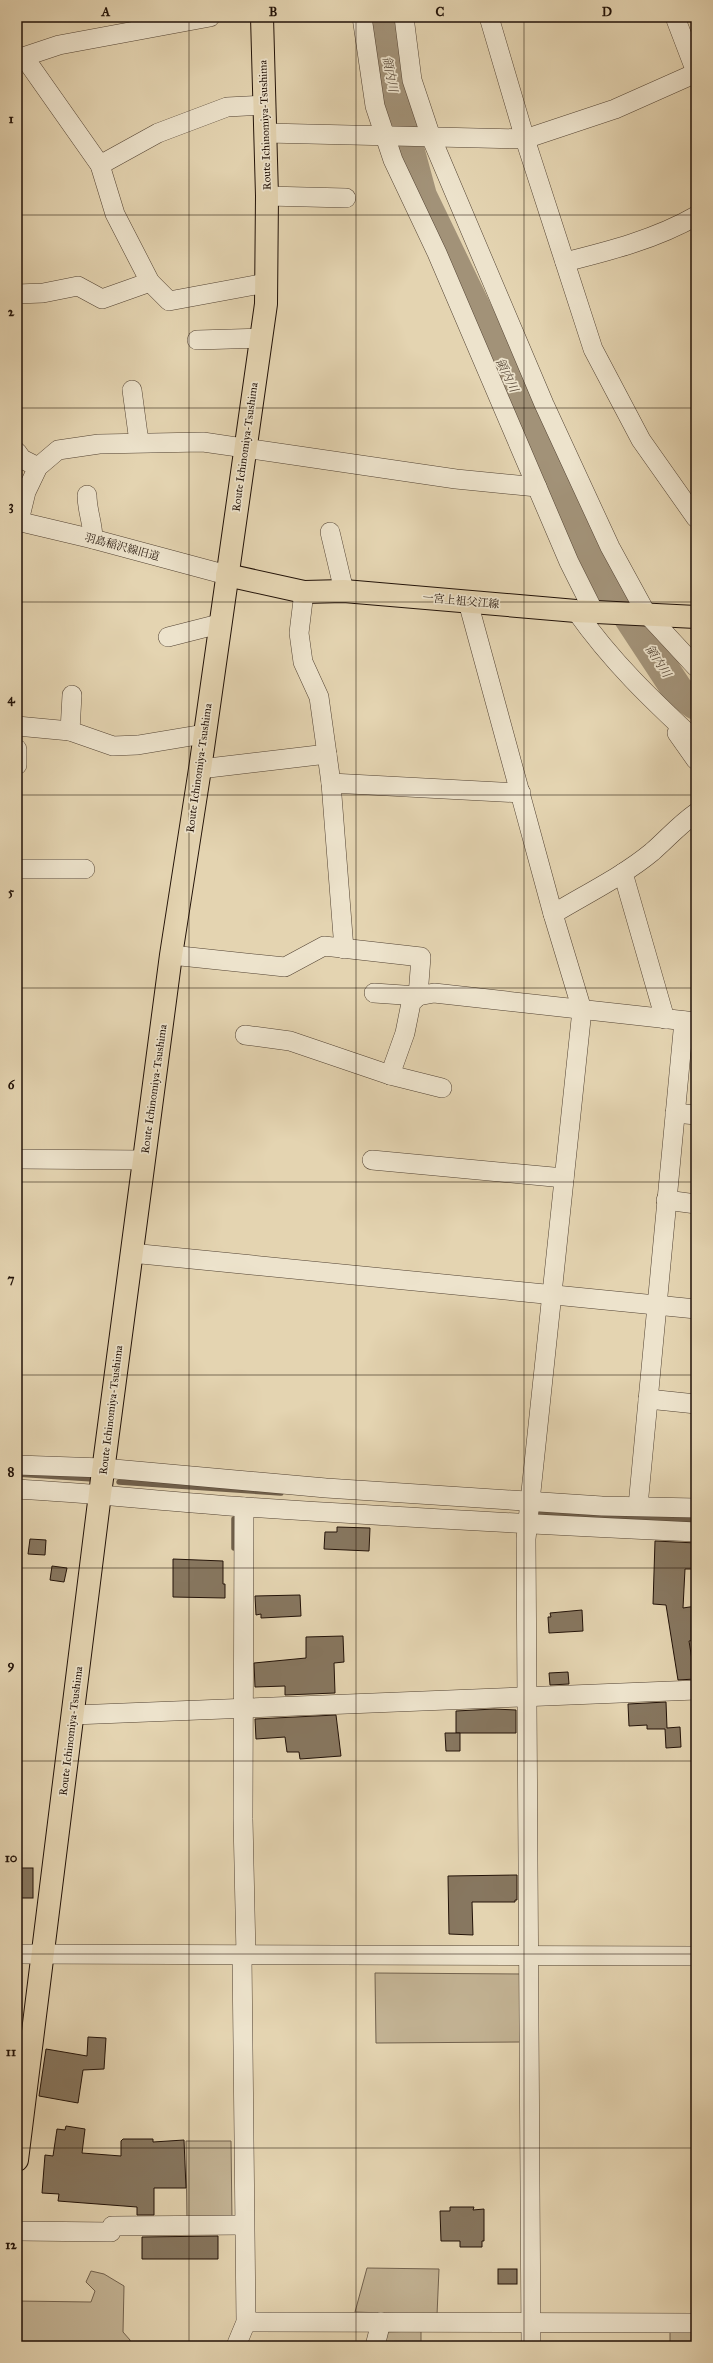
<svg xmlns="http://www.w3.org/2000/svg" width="713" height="2363" viewBox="0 0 713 2363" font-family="'IM FELL Great Primer','Noto Serif JP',serif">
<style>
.green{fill:#c3b394;stroke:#72624e}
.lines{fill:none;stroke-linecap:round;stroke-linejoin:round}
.stream{stroke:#6f5f4b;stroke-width:5.5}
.river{stroke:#a29278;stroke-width:32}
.building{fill:#877760;stroke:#221208}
.minor-casing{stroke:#524232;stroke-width:20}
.major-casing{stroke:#221208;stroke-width:24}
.minor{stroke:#ede3cc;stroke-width:19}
.major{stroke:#e4d4b1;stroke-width:22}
.grid{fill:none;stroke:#221208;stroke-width:1;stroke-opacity:0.55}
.labels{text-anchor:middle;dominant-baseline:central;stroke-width:3.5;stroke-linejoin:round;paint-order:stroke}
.street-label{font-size:11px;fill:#221208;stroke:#ede3cc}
.water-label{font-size:12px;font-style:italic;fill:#554535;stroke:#ede3cc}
.neatline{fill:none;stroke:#221208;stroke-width:1.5}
.grid-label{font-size:13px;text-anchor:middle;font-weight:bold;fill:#221208}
</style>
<rect width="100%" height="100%" fill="#e4d4b1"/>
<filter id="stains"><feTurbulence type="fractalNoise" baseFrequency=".005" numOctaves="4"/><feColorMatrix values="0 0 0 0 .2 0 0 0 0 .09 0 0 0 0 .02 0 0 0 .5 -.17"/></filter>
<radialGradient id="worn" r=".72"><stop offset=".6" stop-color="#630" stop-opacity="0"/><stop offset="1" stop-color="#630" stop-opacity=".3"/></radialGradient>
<g class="green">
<path d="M375,1973L522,1974L520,2042L376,2043Z"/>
<path d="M186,2141H231L232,2221L187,2222Z"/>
<path d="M367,2268L439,2269L437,2315L355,2312Z"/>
<path d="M91,2271L104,2274L124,2286L123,2332L130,2340L131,2346H44L17,2341V2301L91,2302L95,2291L86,2282Z"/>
<rect x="670" y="2330" width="26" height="16"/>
<path d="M421,2331V2346H379L382,2332Z"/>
</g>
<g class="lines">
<g class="stream">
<path d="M17,1474L93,1479"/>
<path d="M119,1482L281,1493"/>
<path d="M540,1512L696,1520"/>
<path d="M234,1519V1548"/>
</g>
<path class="river" d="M379,17L396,104L421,196L609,586L678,691L696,704"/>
</g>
<g class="building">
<path d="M337,1527L370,1528L369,1551L324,1549L325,1532H337Z"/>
<path d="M30,1539L46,1540L45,1555L28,1554Z"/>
<path d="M655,1541L696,1543V1569H685L683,1608L696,1606V1640L689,1641L695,1679L678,1680L666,1605L653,1604Z"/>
<path d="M173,1559L223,1561V1584H225V1598L173,1597Z"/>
<path d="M52,1566L67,1568L64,1582L50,1580Z"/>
<path d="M300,1595L301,1616L261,1618V1614L256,1615L255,1596Z"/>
<path d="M582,1610L583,1631L549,1633L548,1617H551L550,1613Z"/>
<path d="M343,1636L344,1662L334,1663L335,1693L285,1695V1686L255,1687L254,1663L306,1658V1637Z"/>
<path d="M568,1672L569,1684L550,1685L549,1673Z"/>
<path d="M666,1702L667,1728L680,1727L681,1747L666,1748L665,1729H647V1725L629,1726L628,1704Z"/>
<path d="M494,1709L516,1710V1733H456V1711Z"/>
<path d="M336,1715L341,1756L300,1759L299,1752H287L285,1737L256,1739L255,1719Z"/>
<path d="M445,1733H460V1751H446Z"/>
<rect x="17" y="1868" width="16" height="30"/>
<path d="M517,1875V1900H515V1902H472L473,1935L449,1934L448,1876Z"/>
<path d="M88,2037L106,2038L104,2069L83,2070L78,2103L39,2096L46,2049L87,2056Z"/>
<path d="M66,2126L85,2129L82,2153L121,2156V2141L123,2139H153V2142L184,2140L186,2188H154V2215H137V2207L58,2201L59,2194L42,2193L45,2155L53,2156L57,2129L65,2130Z"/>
<path d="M450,2207H474L473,2210L484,2209V2241H482V2247H460V2241H441L440,2211H450Z"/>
<path d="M218,2236V2259H142V2237Z"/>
<rect x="498" y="2269" width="19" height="15"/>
</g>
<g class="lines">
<g class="minor-casing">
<g id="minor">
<path d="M362,17L375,106L393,160L437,253L569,562L593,610"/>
<path d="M404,17L412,80L431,137L544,404L610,547L646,613L696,667"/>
<path d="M489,17L525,139L593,349L641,440L696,518"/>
<path d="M675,17L696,72"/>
<path d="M24,57L100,165L115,214L150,282L169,301L266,283"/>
<path d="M17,59L59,45L210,17"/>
<path d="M266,133L525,139L615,109L696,73"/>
<path d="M100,165L158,133L227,107L265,105"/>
<path d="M267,196L346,198"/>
<path d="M565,262C609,251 656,239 696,216"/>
<path d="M17,294L43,293L78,286L102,299L150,282"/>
<path d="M197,340L261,338"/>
<path d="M132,390L139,442"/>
<path d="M17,452L22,459L38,467"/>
<path d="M87,495C87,511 93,523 93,539"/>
<path d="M17,521L93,539L227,575"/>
<path d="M19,521L26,492L38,467L58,450L99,444L203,442L456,479L537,487"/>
<path d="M330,532L344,591"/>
<path d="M304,592L299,633L303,662L319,697L331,783L344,949"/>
<path d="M468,602L553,914L582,1010L526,1539L531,2346"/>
<path d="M576,611C612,662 651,699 696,741"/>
<path d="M168,637L219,624"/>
<path d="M17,726L70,731L113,746L138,745L204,734"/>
<path d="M70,731L72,695"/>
<path d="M677,733L696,760"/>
<path d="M17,749V765"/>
<path d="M200,769L327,754"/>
<path d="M331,783L521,793"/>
<path d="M17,869H85"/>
<path d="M623,873L665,1019"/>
<path d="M553,914C586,894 623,876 652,852C668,838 679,825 696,813"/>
<path d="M171,955L285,967L324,946L421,957L418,996L434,993L696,1022"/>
<path d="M374,993L418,996"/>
<path d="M245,1035L290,1041L390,1075L442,1088"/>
<path d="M390,1075L405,1033L411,1003L418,996"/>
<path d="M675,1113L696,1115"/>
<path d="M17,1159L143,1160"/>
<path d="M372,1160L564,1178"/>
<path d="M666,1200L696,1204"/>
<path d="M131,1253L696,1309"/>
<path d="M648,1399L696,1404"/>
<path d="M17,1465L103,1468L326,1488L602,1506L696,1508"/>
<path d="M17,1489C93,1493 169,1502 245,1507C395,1517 546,1525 696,1532"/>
<path d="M638,1506L684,1021"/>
<path d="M244,1507L243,1819L246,1955"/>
<path d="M73,1715L696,1690"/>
<path d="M17,1954L696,1956"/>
<path d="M17,2231L111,2232L112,2226L244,2225"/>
<path d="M246,2322L696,2323"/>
<path d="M236,2346L246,2322L242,1955"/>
<path d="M375,2346L381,2322"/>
</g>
</g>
<g class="major-casing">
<g id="major">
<path d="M227,575L304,592L344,591L576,611L696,617"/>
<path d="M17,2160L100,1494L171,955L200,769L266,304L267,196L262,17"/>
</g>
</g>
<use href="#minor" class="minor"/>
<use href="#major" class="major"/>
</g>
<path class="grid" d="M189,17V2346M356,17V2346M524,17V2346M17,215H696M17,408H696M17,602H696M17,795H696M17,988H696M17,1182H696M17,1375H696M17,1568H696M17,1761H696M17,1954H696M17,2148H696"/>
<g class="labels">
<g class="street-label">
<text transform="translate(265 125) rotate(-92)">Route Ichinomiya-Tsushima</text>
<text transform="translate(245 447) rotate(-82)">Route Ichinomiya-Tsushima</text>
<text transform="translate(122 547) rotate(15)">羽島稲沢線旧道</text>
<text transform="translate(461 601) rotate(5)">一宮上祖父江線</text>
<text transform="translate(199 768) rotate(-82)">Route Ichinomiya-Tsushima</text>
<text transform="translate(154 1089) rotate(-82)">Route Ichinomiya-Tsushima</text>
<text transform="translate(111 1410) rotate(-83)">Route Ichinomiya-Tsushima</text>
<text transform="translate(71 1731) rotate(-83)">Route Ichinomiya-Tsushima</text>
</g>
<g class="water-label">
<text transform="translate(390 74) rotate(79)">領内川</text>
<text transform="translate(507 375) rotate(64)">領内川</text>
<text transform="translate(658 661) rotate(57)">領内川</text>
</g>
</g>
<rect width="713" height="2363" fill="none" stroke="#e4d4b1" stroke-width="44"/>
<rect x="22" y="22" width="669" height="2319" class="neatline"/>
<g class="grid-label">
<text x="106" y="16">A</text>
<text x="273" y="16">B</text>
<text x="440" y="16">C</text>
<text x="607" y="16">D</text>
<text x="11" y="123">1</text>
<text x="11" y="316">2</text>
<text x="11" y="510">3</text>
<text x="11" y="703">4</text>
<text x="11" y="896">5</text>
<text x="11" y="1089">6</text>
<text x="11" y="1283">7</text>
<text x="11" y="1476">8</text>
<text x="11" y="1669">9</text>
<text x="11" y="1862">10</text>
<text x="11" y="2056">11</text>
<text x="11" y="2249">12</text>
</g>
<rect width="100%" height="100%" filter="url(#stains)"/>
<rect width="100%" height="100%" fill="url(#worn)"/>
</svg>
